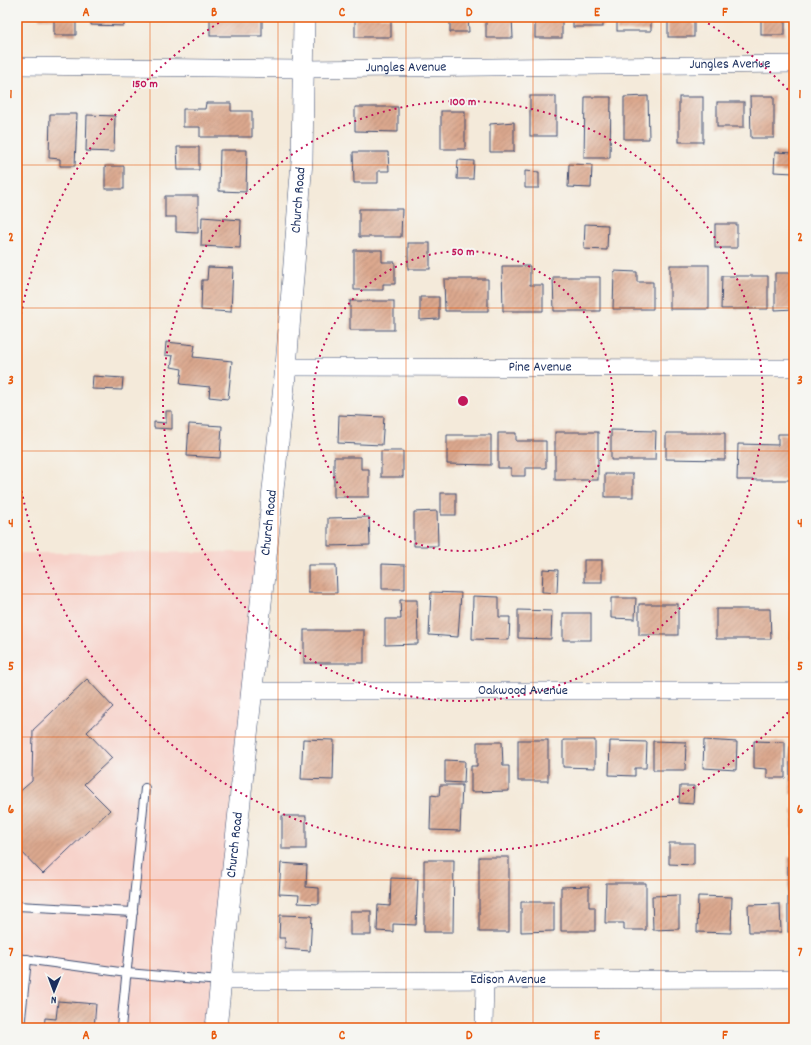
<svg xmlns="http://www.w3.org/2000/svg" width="811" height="1045" viewBox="0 0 811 1045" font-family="Dekko,sans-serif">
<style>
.built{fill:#f7d1c9}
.building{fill:url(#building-hatch)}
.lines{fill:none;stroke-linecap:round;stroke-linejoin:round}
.service-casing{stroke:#3c4b71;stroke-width:10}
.minor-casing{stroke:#3c4b71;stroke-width:18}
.tertiary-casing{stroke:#3c4b71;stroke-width:22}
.service{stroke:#fff;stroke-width:8}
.minor{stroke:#fff;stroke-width:17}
.tertiary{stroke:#fff;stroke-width:21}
.grid{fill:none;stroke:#e8590c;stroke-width:1;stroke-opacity:0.55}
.ring{fill:none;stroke:#c2185b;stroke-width:2;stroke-dasharray:2 4}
.labels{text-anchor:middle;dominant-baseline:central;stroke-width:4;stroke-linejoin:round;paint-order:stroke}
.street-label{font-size:14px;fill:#1b2f5e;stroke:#f6f6f2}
.centre{fill:#c2185b;stroke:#f6f6f2;stroke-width:2}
.ring-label{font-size:12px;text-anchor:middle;font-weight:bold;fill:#c2185b;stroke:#f6f6f2;stroke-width:4;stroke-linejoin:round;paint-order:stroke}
.neatline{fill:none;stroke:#e8590c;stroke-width:1.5}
.grid-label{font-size:13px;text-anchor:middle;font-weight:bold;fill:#e8590c}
</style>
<defs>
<pattern id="building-hatch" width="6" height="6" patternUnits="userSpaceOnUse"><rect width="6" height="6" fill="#dba88e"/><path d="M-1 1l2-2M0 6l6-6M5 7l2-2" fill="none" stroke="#b18977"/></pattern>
</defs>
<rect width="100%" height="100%" fill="#f6f6f2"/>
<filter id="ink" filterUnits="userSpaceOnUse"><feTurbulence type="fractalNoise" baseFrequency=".025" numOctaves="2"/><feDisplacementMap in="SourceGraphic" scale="8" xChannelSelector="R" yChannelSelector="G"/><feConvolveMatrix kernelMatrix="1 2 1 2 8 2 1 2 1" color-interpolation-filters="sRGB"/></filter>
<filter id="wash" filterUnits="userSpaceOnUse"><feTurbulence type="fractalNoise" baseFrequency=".012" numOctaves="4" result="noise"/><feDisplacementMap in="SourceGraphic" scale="16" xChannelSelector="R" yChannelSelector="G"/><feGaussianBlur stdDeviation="0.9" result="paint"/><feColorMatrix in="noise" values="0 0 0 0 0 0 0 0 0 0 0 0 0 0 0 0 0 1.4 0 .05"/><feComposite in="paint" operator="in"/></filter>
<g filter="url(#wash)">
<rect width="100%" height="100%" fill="#f4eada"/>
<path class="built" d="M259,552L207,1028H17V553Z"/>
<g id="blocks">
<g class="building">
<path d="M39,17H76V35H54V19H39Z"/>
<path d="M91,17H124V26L91,25Z"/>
<rect x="210" y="17" width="52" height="19"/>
<rect x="355" y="17" width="36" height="20"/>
<path d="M450,17H468L469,32H450Z"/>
<path d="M486,17H512L513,38H486Z"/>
<rect x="535" y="17" width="27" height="21"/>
<rect x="573" y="17" width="30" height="10"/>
<rect x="617" y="17" width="34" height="14"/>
<rect x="668" y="17" width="26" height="20"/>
<rect x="710" y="17" width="31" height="4"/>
<rect x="761" y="17" width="24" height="18"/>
<rect x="530" y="96" width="26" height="40"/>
<path d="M648,96L649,139H624V97Z"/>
<path d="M750,96H774V138H751Z"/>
<path d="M585,97H611L610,158H584Z"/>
<rect x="679" y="97" width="24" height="45"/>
<rect x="717" y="102" width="27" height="25"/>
<path d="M206,103H231V111H252V137H200V127H183V109H205Z"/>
<path d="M355,107H398V132L355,131Z"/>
<rect x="441" y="111" width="24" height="38"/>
<path d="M50,114H77L75,166H60V159L49,158Z"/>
<path d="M87,115L115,116L114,152L86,151Z"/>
<path d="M514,122V152H490V124Z"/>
<path d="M177,147H199V170H178Z"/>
<path d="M220,150H247L246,192L219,191Z"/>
<path d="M353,152H388L389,171H378V183H354Z"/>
<path d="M775,152L794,153V173L774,172Z"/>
<path d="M458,160L474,161L473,179H457Z"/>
<path d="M569,164L592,165L591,188L568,187Z"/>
<rect x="105" y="166" width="19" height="23"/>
<path d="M525,171L539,172V188H525Z"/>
<path d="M165,196H198V233L176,232V217H165Z"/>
<path d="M359,209H402L401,237H359Z"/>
<path d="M202,217L241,220L240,248L201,246Z"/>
<path d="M585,224L608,225L607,250L584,249Z"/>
<rect x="715" y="224" width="22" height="24"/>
<rect x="408" y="243" width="22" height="26"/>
<path d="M354,250H382V262H395V284H383V290H354Z"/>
<rect x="670" y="265" width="39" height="44"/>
<path d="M502,266H530V285H543V311H503Z"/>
<path d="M208,267L233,268L231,312L201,310L202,280H207Z"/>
<path d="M614,271L637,272V282H653V309H613Z"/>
<path d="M775,273H794V309L775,310Z"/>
<path d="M722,276H768V309H721Z"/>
<path d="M553,277H600V311H554Z"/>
<path d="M444,279H488V311H445Z"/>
<path d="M420,297H439V319L420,320Z"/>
<rect x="350" y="301" width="44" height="29"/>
<path d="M166,342L195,345L193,357L232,361L228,399L209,397L210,387L180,384L182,369L171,367L173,356L165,355Z"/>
<path d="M93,376L123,378L122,390L92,389Z"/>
<path d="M166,411H172V429L154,428V422L166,423Z"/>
<path d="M339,415L384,417L382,445L338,443Z"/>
<path d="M189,424L222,426L220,458L187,456Z"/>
<path d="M611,430L656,431L655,460H611Z"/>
<rect x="555" y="432" width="43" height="48"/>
<path d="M498,433H516V441H546V468H525V476H511V468H498Z"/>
<path d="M666,433H725V460L666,459Z"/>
<path d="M778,434H794V468H792V480H737L738,444L778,445Z"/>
<path d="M447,435H491V465L447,464Z"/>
<rect x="381" y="451" width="22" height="26"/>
<path d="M334,457H361V469H369V497H334Z"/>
<rect x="605" y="474" width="28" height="23"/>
<rect x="441" y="493" width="15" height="22"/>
<path d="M437,511L438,546H414V512Z"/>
<path d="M369,517L370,545L328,546V518Z"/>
<rect x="584" y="560" width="18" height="22"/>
<path d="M382,564L405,565V589H382Z"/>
<path d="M308,565H336L337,593H308Z"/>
<path d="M543,569L558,570L557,593L542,592Z"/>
<path d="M791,579H794V640H790Z"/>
<path d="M431,592L461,593L458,637L429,635Z"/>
<path d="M473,596L499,597V617H510L509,640L472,639Z"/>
<path d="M611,598H636L635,619L611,618Z"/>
<path d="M400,600H417L418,644L385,645V619H401Z"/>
<rect x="639" y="604" width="39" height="31"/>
<path d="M716,609H770L771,639H716Z"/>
<path d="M518,610L552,611L551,639L518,638Z"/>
<rect x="563" y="613" width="28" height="27"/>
<rect x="304" y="630" width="60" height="33"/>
<path d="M87,679L113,707L87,732L112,758L84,784L110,810L43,874L17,847V794L32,781L33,730Z"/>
<path d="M303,739L334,740L333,780L301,779Z"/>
<rect x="518" y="740" width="30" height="41"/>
<path d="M563,740H595V768L563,767Z"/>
<path d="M704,740L737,742L736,770L703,768Z"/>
<path d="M610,741L647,742L646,768H635V776L609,775Z"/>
<path d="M653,741L686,742L685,770H653Z"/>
<path d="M754,741L785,742V778H767V769L754,768Z"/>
<path d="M477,742H502L503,766H509V791L471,792V766H477Z"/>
<rect x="790" y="747" width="4" height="47"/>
<path d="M445,760L465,761L464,783L445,782Z"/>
<path d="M440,785H462L460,831L430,830L431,795L439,796Z"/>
<path d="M680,786H694L693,804L679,803Z"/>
<rect x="792" y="809" width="2" height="26"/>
<rect x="282" y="816" width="24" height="33"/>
<path d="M669,843H694V865L669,864Z"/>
<rect x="479" y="857" width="30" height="75"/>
<rect x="788" y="857" width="6" height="75"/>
<path d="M424,860H454L453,932H424Z"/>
<path d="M281,863L307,865L306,887L319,888V904L298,903L299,895L279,894Z"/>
<path d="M391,878L418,879L416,925L393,924V932L377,931L378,905L390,906Z"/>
<path d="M606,883H646V930H624V923H605Z"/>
<path d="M589,886V907H595V931H561V887Z"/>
<path d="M679,895V929L653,930L652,896Z"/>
<path d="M698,896L732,897L731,933L697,932Z"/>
<path d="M521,902H554V931L521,932Z"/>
<path d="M780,904L781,932H749L748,905Z"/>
<rect x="350" y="911" width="21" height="24"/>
<path d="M280,915L312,916L310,951L285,949V938H279Z"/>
<path d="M58,1001L96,1004L94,1028H44L45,1018L56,1019Z"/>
</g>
</g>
</g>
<g filter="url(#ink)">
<use href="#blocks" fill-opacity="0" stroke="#3c4b71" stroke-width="1"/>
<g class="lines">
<g class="service-casing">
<g id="service">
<path d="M17,906L133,912"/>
<path d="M17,958L127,973L220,981"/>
<path d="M20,1028L27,959"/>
<path d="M121,1028L145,788"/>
</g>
</g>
<g class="minor-casing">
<g id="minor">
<path id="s1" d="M17,66L302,69L794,64"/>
<path id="s2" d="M286,367L794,368"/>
<path id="s3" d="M252,691H794"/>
<path id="s4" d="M221,981L794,979"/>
<path d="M484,1028L485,979"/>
</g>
</g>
<g class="tertiary-casing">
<g id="tertiary">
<path id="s5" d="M216,1028L286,367L302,161L304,17"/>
</g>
</g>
<use href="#service" class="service"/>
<use href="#minor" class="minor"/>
<use href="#tertiary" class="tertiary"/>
</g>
</g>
<path class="grid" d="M150,17V1028M278,17V1028M406,17V1028M533,17V1028M661,17V1028M17,165H794M17,308H794M17,451H794M17,594H794M17,737H794M17,880H794"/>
<g class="ring">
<circle cx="463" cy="401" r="150"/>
<circle cx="463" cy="401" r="300"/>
<path d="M792 708A450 450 0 0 1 17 464M17 338A450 450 0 0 1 228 17M698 17A450 450 0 0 1 792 94"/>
</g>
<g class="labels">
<g class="street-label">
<text stroke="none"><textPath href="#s1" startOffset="713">Jungles Avenue</textPath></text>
<text stroke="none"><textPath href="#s1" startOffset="389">Jungles Avenue</textPath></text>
<text stroke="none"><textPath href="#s5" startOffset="832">Church Road</textPath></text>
<text stroke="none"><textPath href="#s2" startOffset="254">Pine Avenue</textPath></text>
<text stroke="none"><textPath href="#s5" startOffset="508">Church Road</textPath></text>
<text stroke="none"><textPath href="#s3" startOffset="271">Oakwood Avenue</textPath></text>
<text stroke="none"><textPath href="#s5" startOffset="184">Church Road</textPath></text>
<text stroke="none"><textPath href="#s4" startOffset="287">Edison Avenue</textPath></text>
</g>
</g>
<circle cx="463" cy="401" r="6" class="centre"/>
<g class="ring-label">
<text x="145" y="87">150 m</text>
<text x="463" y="105">100 m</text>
<text x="463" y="255">50 m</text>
</g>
<rect width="811" height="1045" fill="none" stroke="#f6f6f2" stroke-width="44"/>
<g transform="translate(54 991) rotate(181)" stroke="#f6f6f2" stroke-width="3" paint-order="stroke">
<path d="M0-3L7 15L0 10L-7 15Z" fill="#1b2f5e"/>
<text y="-6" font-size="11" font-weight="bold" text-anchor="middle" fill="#1b2f5e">N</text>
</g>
<rect x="22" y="22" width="767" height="1001" class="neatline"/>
<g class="grid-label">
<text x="86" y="16">A</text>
<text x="214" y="16">B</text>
<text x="342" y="16">C</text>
<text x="469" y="16">D</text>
<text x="597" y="16">E</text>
<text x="725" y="16">F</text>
<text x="11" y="98">1</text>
<text x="800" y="98">1</text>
<text x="11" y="241">2</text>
<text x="800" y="241">2</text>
<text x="11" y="384">3</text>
<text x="800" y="384">3</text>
<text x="11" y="527">4</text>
<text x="800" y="527">4</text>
<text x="11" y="670">5</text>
<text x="800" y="670">5</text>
<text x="11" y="813">6</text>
<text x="800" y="813">6</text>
<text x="11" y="956">7</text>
<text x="800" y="956">7</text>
<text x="86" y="1039">A</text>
<text x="214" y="1039">B</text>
<text x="342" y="1039">C</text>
<text x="469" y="1039">D</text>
<text x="597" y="1039">E</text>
<text x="725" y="1039">F</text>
</g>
</svg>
